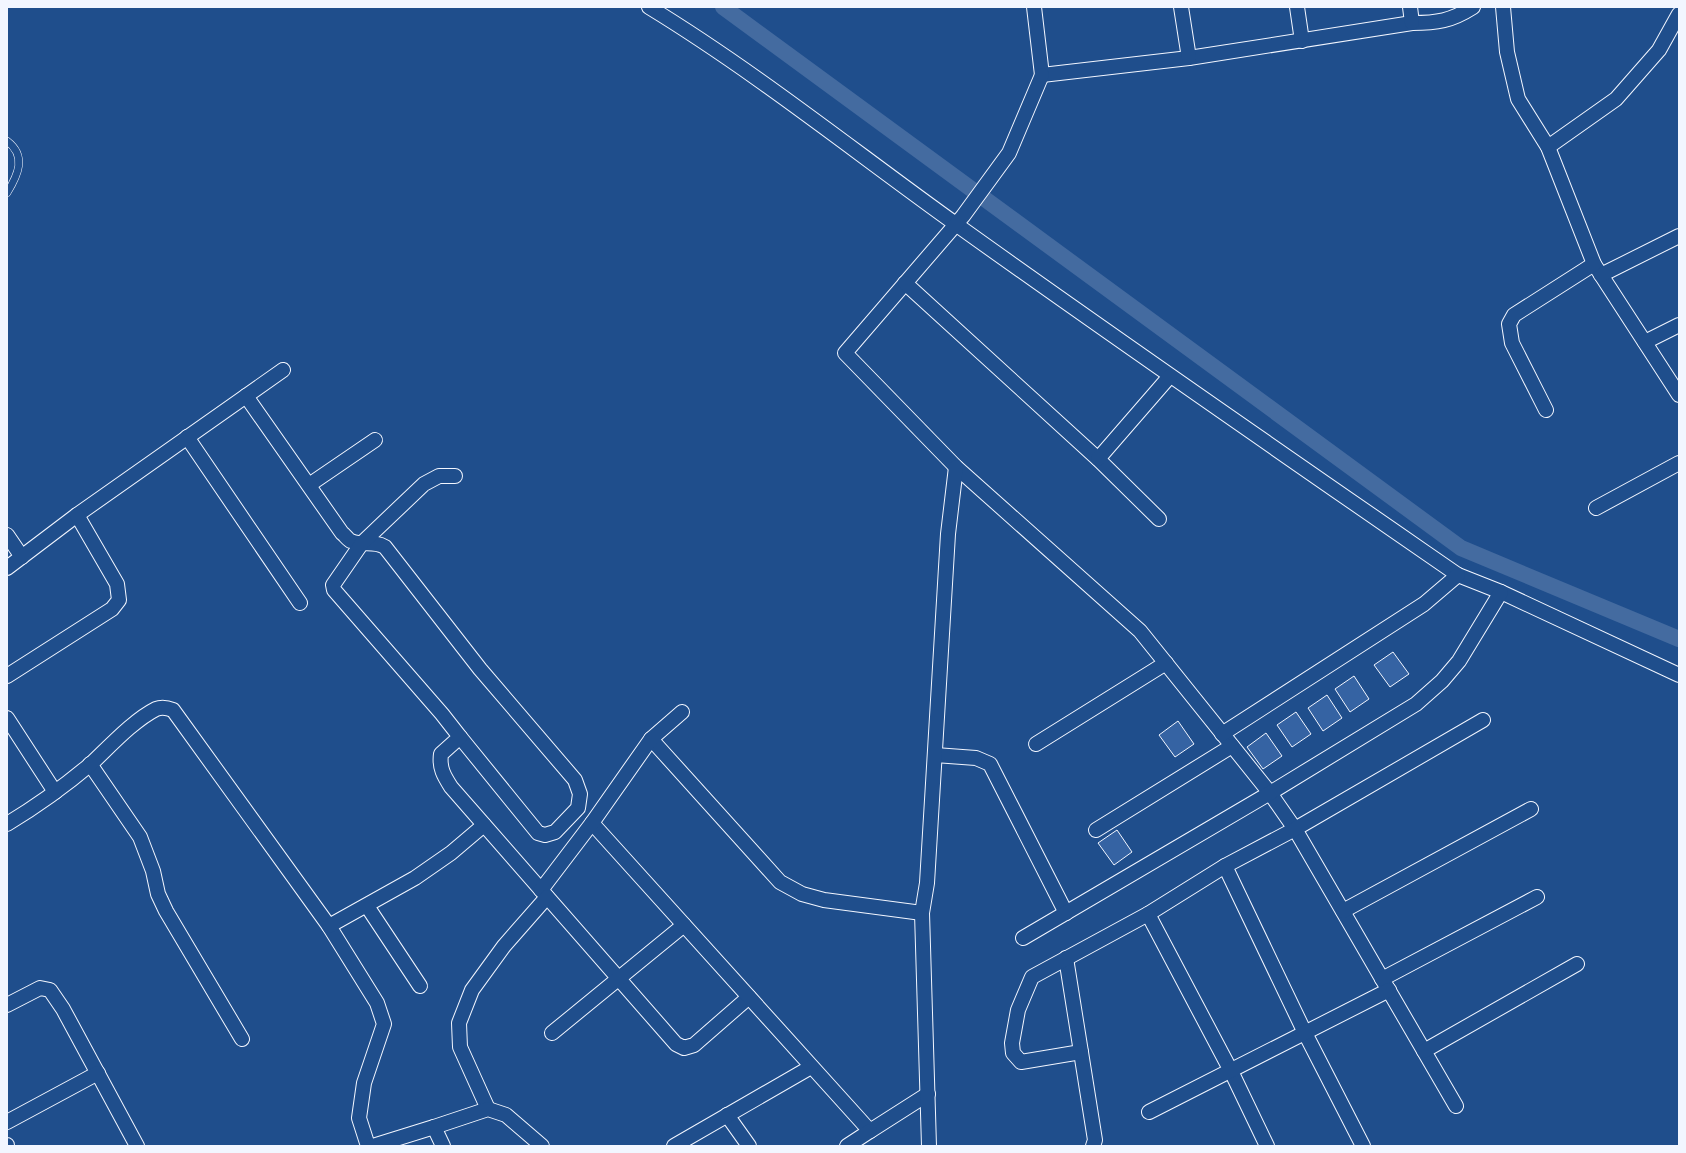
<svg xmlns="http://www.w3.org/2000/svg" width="1686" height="1153" viewBox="0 0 1686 1153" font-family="'Zilla Slab',serif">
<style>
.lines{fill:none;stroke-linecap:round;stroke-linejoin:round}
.canal{stroke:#446ba0;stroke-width:16}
.building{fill:#3563a3;stroke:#f2f6ff}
.lane-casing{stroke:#f2f6ff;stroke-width:8}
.street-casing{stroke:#f2f6ff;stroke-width:16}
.lane{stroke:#1f4e8c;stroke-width:7}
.street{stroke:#1f4e8c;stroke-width:14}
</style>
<rect width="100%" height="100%" fill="#1f4e8c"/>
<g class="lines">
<path class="canal" d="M723,7L1461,548L1679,639"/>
</g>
<g class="building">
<path d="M1393,652L1409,674L1390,687L1374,665Z"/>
<path d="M1354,676L1369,699L1350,712L1335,689Z"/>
<path d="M1327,695L1342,718L1323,731L1308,708Z"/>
<path d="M1296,712L1311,734L1292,747L1277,725Z"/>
<path d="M1178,721L1194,744L1175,757L1159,735Z"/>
<path d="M1266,733L1282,756L1263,769L1247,747Z"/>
<path d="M1117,830L1132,852L1114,865L1098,843Z"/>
</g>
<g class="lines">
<g class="lane-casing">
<path id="lane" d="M7,141C27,156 18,175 7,193"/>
</g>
<g class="street-casing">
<g id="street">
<path d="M649,7C757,73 855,152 957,225C1123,344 1290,459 1458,575L1501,592L1679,675"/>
<path d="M1034,7L1042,75L1189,58L1412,23C1437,23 1451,21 1473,7"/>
<path d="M1181,7L1189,58"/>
<path d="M1297,7L1302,41"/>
<path d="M1410,7L1412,23"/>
<path d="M1503,7L1507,52L1518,99L1548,147L1594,264L1679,395"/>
<path d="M1042,75L1009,153L963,216L845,353L956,467L1140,631L1270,793L1295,829L1456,1106"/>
<path d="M1548,147L1616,99L1659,50L1679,14"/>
<path d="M1601,275L1679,236"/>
<path d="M905,283L1098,459L1159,519"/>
<path d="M1645,342L1679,325"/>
<path d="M246,396L342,533C345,535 348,540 351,541C362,546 374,540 385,547L480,669L575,780L580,794L578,808L555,832L545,835L538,833L460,737"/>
<path d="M1546,410L1512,343L1509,324L1514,315L1594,264"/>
<path d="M187,437L300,603"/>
<path d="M1098,459L1170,376"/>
<path d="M455,476H439L424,484L362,543L333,585L334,590L442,714L460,737L441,754C439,768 444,776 451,787L676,1044L684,1048L694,1045L749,997"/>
<path d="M309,485L375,440"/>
<path d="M1596,508L1679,463"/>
<path d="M7,535L22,557"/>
<path d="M7,568L77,515L283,370"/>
<path d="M7,676L112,609L119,600L117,584L77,515"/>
<path d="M7,718L55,792"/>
<path d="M1222,734L1424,604L1458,575"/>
<path d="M651,739L780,882L802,894L824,900L922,913"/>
<path d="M1036,744L1166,663"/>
<path d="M935,755L976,758L990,764L1066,913"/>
<path d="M90,764L140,837L153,871L158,894L166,911L242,1039"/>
<path d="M592,823L870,1131L928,1094"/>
<path d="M7,824C37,806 66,785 92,763C110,746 134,720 156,709C161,707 168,708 173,710L329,926L377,1003L384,1024L364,1083L359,1118L368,1146"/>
<path d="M1096,830L1232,746"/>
<path d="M1225,866L1305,1033L1363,1146"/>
<path d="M541,890L592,823L651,739L682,712"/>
<path d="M367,906L420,986"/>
<path d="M1343,911L1531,809"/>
<path d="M1148,914L1231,1071L1267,1146"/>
<path d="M329,926L415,878L451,853L484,825"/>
<path d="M1023,938L1270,793L1416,704L1442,681L1459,661L1501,592"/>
<path d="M1066,958L1095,1140L1093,1146"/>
<path d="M1382,979L1537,897"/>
<path d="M7,1005L40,988L50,990L63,1009L137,1146"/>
<path d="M552,1033L684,925"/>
<path d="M1424,1051L1577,964"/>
<path d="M1081,1052L1021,1062L1013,1053L1012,1043L1018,1010L1032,977L1148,914L1225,866L1295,829L1483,720"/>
<path d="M488,1109L460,1047L459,1023L472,990L504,946L547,897"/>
<path d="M1149,1112L1389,990"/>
<path d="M727,1115L749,1146"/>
<path d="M7,1122L98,1073"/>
<path d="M7,1145V1146"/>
<path d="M373,1146L434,1127"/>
<path d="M443,1146L434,1127L488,1109L506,1115L542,1146"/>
<path d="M674,1146L811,1067"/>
<path d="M847,1146L870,1131"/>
<path d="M929,1146L922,913L927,883L948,534L956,467"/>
</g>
</g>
<use href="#lane" class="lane"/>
<use href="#street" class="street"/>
</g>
<rect width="1686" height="1153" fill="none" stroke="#f2f6ff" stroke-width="16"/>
</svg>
